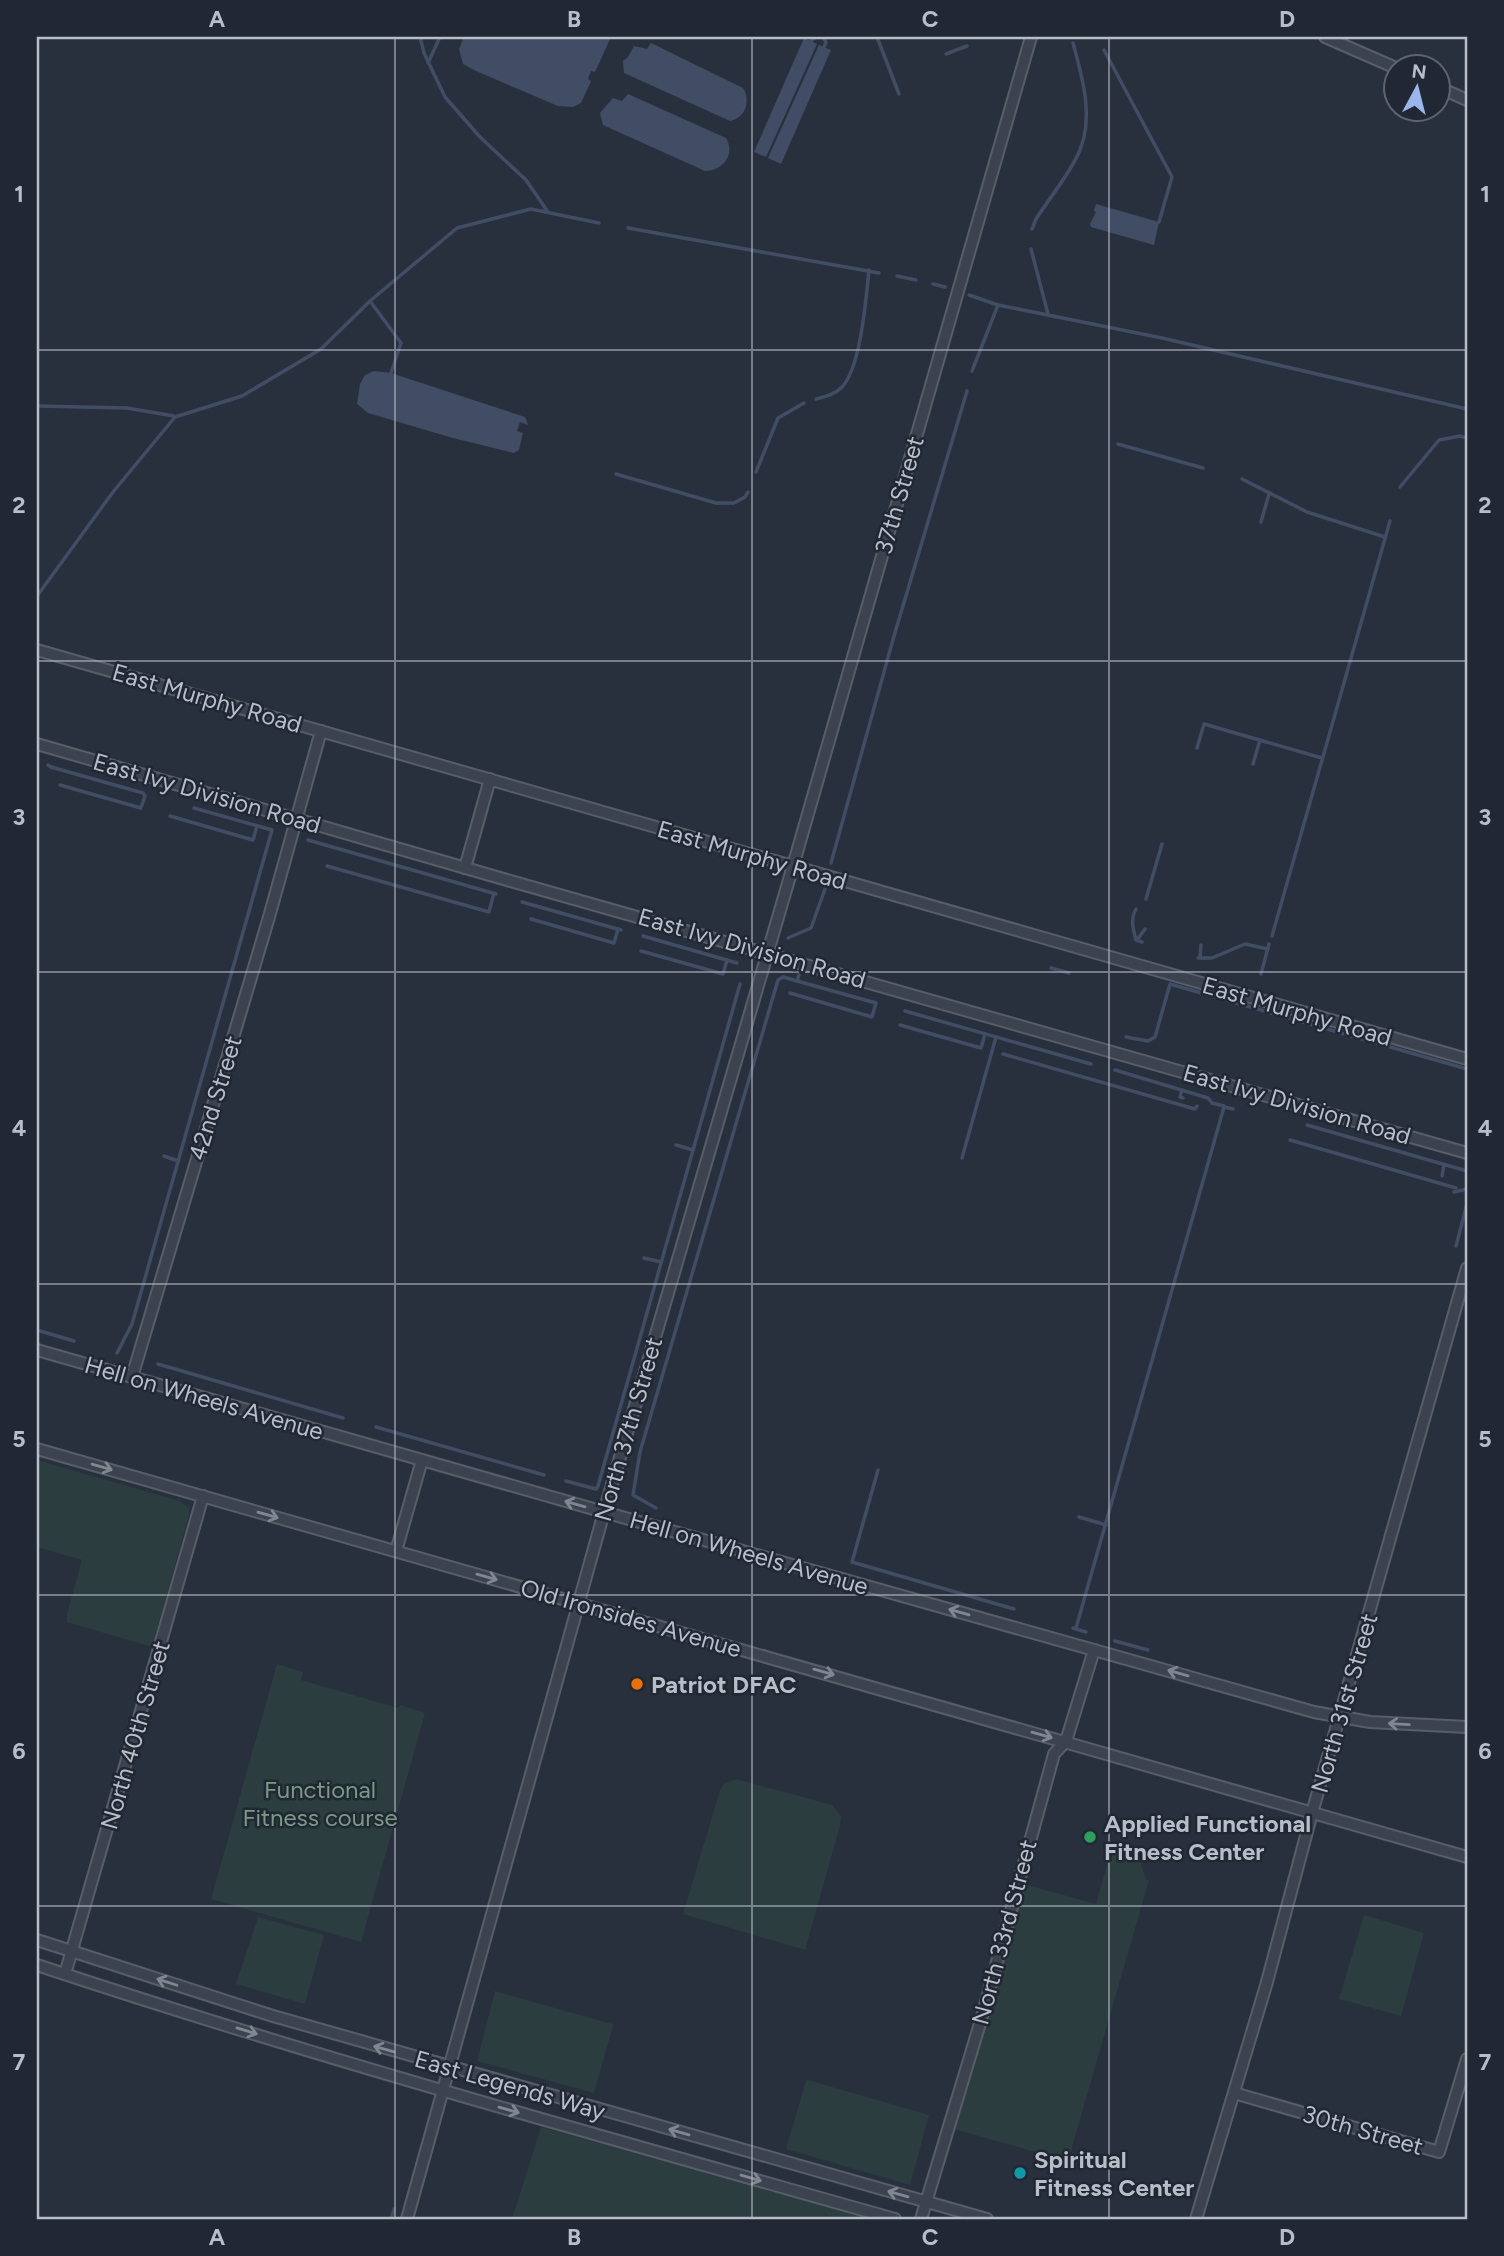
<svg xmlns="http://www.w3.org/2000/svg" width="1504" height="2256" viewBox="0 0 1504 2256" font-family="Figtree,sans-serif">
<style>
.green{fill:#2b3d3f}
.water{fill:#404d64}
.lines{fill:none;stroke-linecap:round;stroke-linejoin:round}
.stream{stroke:#404d64;stroke-width:3.5}
.minor-casing{stroke:#575e68;stroke-width:14}
.minor{stroke:#3c434e;stroke-width:10}
.oneway{stroke:#808791}
.grid{fill:none;stroke:#b8bec8;stroke-width:2;stroke-opacity:0.55}
.food-dot{fill:#e8710a;stroke:#212833;stroke-width:2.5}
.leisure-dot{fill:#2e9e5b;stroke:#212833;stroke-width:2.5}
.culture-dot{fill:#0f9aa8;stroke:#212833;stroke-width:2.5}
.labels{text-anchor:middle;dominant-baseline:central;stroke-width:5;stroke-linejoin:round;paint-order:stroke}
.street-label{font-size:24px;fill:#b8bec8;stroke:#212833}
.poi-label{font-size:24px;font-weight:bold;fill:#b8bec8;stroke:#212833;text-anchor:start}
.park-label{font-size:24px;fill:#799b83;stroke:#212833}
.neatline{fill:none;stroke:#b8bec8;stroke-width:2.5}
.grid-label{font-size:23px;text-anchor:middle;font-weight:bold;fill:#b8bec8}
</style>
<rect width="100%" height="100%" fill="#28303d"/>
<g class="green">
<path d="M37,1460L180,1501L189,1508V1515L152,1647L67,1622V1614L82,1560L37,1547Z"/>
<path d="M277,1664L303,1672L301,1680L398,1708L400,1705L425,1713L361,1942L211,1899Z"/>
<path d="M736,1779L832,1805L841,1816L840,1826L805,1950L683,1914L720,1790L724,1784Z"/>
<path d="M1112,1846L1137,1853L1146,1879L1149,1880L1068,2161L954,2129L1024,1884L1096,1904Z"/>
<path d="M1364,1915L1424,1933L1401,2016L1339,1999Z"/>
<path d="M258,1917L324,1935L305,2004L236,1984Z"/>
<path d="M495,1991L612,2024L613,2026L594,2093L477,2061Z"/>
<path d="M808,2080L929,2115L910,2185L786,2149L806,2081Z"/>
<path d="M541,2127L869,2219H512Z"/>
</g>
<g class="water">
<path d="M464,37H611L595,72L591,71L588,79L591,81L581,103L573,107L558,106L476,71L463,64L459,49Z"/>
<path d="M804,38L817,44L766,157L754,152Z"/>
<path d="M651,43L743,88C751,100 746,118 730,121L624,73L623,61L628,57L634,46L647,49Z"/>
<path d="M819,45L831,50L781,164L768,158Z"/>
<path d="M628,94L726,138C736,155 722,171 705,171L603,125L600,113L613,98L622,101Z"/>
<path d="M1096,204L1159,222L1154,245L1091,227L1090,224L1096,212L1094,211Z"/>
<path d="M374,371L391,373L525,417L528,425L520,422L517,431L523,433L519,450L514,453L453,438L368,413L357,404L360,384L365,375Z"/>
</g>
<g class="lines">
<g class="stream">
<path d="M420,37L424,53L445,97L480,137L526,180L548,212"/>
<path d="M823,37L826,42L824,47"/>
<path d="M877,37L899,94"/>
<path d="M811,41L815,37"/>
<path d="M1104,50L1172,177L1159,222"/>
<path d="M946,54L967,46"/>
<path d="M428,63L440,37"/>
<path d="M628,228L879,273"/>
<path d="M1032,229L1036,219C1050,197 1070,174 1080,150C1094,115 1082,77 1073,43"/>
<path d="M1031,249L1048,314"/>
<path d="M897,276L916,280"/>
<path d="M933,284L945,287"/>
<path d="M969,295L998,305L1162,338L1467,409"/>
<path d="M370,301L401,343L391,373"/>
<path d="M972,371L998,305"/>
<path d="M816,399C825,397 835,394 841,388C861,369 866,298 869,270"/>
<path d="M37,406L127,408L174,416"/>
<path d="M1118,444L1203,468"/>
<path d="M756,472L778,418L804,403"/>
<path d="M616,474L716,503H734L745,497L748,492"/>
<path d="M1242,479L1307,512L1385,537"/>
<path d="M1400,487L1439,440L1460,436L1467,438"/>
<path d="M1261,522L1269,494"/>
<path d="M37,596L113,492L175,417L242,396L321,349L370,301L457,228L531,209L599,223"/>
<path d="M1197,748L1204,724L1322,758"/>
<path d="M1253,764L1260,740"/>
<path d="M48,765L51,767L143,793L145,796L141,808L60,785"/>
<path d="M170,816L253,840L257,826"/>
<path d="M308,840L496,894"/>
<path d="M831,863L894,636L967,391"/>
<path d="M327,866L489,912L494,893"/>
<path d="M1146,899L1162,844"/>
<path d="M522,902L621,930"/>
<path d="M1136,909C1130,920 1133,928 1136,940L1142,942"/>
<path d="M531,919L614,943L618,929"/>
<path d="M643,936L737,963"/>
<path d="M1272,936L1390,521"/>
<path d="M788,938L811,928L825,889"/>
<path d="M1137,940L1145,929"/>
<path d="M641,951L723,974L727,960"/>
<path d="M1200,957L1201,945"/>
<path d="M1198,958H1212L1245,944L1268,949"/>
<path d="M1051,968L1069,973"/>
<path d="M1261,974L1269,944"/>
<path d="M790,993L872,1017L876,1003L797,981L799,975"/>
<path d="M905,1011L1091,1064"/>
<path d="M900,1025L981,1048L985,1034"/>
<path d="M1126,1037L1148,1041L1155,1037L1170,984L1467,1069"/>
<path d="M1003,1054L1195,1109L1197,1106"/>
<path d="M1115,1070L1208,1098L1212,1103L1224,1106"/>
<path d="M1182,1090L1180,1097L1183,1098"/>
<path d="M1307,1125L1467,1171"/>
<path d="M1290,1140L1456,1188"/>
<path d="M676,1145L693,1150"/>
<path d="M164,1156L178,1161"/>
<path d="M962,1158L996,1037"/>
<path d="M1442,1176L1444,1165"/>
<path d="M1454,1192L1467,1189"/>
<path d="M1456,1246L1467,1204"/>
<path d="M644,1258L661,1262"/>
<path d="M37,1330L74,1341"/>
<path d="M117,1353L132,1324L272,830L194,808"/>
<path d="M158,1364L343,1418"/>
<path d="M376,1427L544,1475"/>
<path d="M878,1470L852,1562L1014,1609"/>
<path d="M566,1481L596,1489L598,1486L740,984"/>
<path d="M656,1508L633,1495L640,1452L778,980L783,977L797,981"/>
<path d="M1079,1517L1106,1525"/>
<path d="M1073,1628L1086,1632"/>
<path d="M1076,1628L1224,1107L1233,1109"/>
<path d="M1115,1641L1148,1650"/>
<path d="M391,2219L394,2209"/>
</g>
<g class="minor-casing">
<g id="minor">
<path d="M1325,37L1396,68"/>
<path d="M1438,87L1467,100"/>
<path d="M37,650L1467,1059"/>
<path d="M37,744L514,882L1467,1153"/>
<path d="M465,868L490,779"/>
<path d="M37,1350L604,1512L1314,1712L1370,1722L1467,1727"/>
<path d="M132,1377L269,917L321,731"/>
<path d="M37,1449L1467,1857"/>
<path d="M396,1551L422,1460"/>
<path d="M37,1940L273,2016L987,2219"/>
<path d="M37,1965C320,2059 608,2138 895,2219"/>
<path d="M65,1974L203,1496"/>
<path d="M1234,2093L1439,2152L1467,2059"/>
<path d="M407,2219L606,1505L793,866L1031,37"/>
<path d="M921,2219L981,2020L1054,1754L1066,1741L1094,1650"/>
<path d="M1196,2219L1267,1982L1312,1813L1467,1268"/>
</g>
</g>
<use href="#minor" class="minor"/>
</g>
<defs><path id="oneway-shaft" d="M-6 0H5M1.5-3L5.5 0L1.5 3" fill="none" stroke-width="1.6" stroke-linecap="round" stroke-linejoin="round" transform="scale(1.75)"/></defs>
<g class="oneway">
<use href="#oneway-shaft" transform="translate(102 1467) rotate(16)"/>
<use href="#oneway-shaft" transform="translate(575 1504) rotate(-164)"/>
<use href="#oneway-shaft" transform="translate(268 1515) rotate(16)"/>
<use href="#oneway-shaft" transform="translate(487 1577) rotate(16)"/>
<use href="#oneway-shaft" transform="translate(959 1612) rotate(-164)"/>
<use href="#oneway-shaft" transform="translate(824 1672) rotate(16)"/>
<use href="#oneway-shaft" transform="translate(1178 1673) rotate(-164)"/>
<use href="#oneway-shaft" transform="translate(1399 1724) rotate(-177)"/>
<use href="#oneway-shaft" transform="translate(1042 1735) rotate(16)"/>
<use href="#oneway-shaft" transform="translate(167 1982) rotate(-162)"/>
<use href="#oneway-shaft" transform="translate(247 2031) rotate(17)"/>
<use href="#oneway-shaft" transform="translate(384 2049) rotate(-164)"/>
<use href="#oneway-shaft" transform="translate(509 2110) rotate(16)"/>
<use href="#oneway-shaft" transform="translate(679 2132) rotate(-164)"/>
<use href="#oneway-shaft" transform="translate(751 2178) rotate(16)"/>
<use href="#oneway-shaft" transform="translate(898 2194) rotate(-164)"/>
</g>
<path class="grid" d="M395,37V2219M752,37V2219M1109,37V2219M37,350H1467M37,661H1467M37,972H1467M37,1284H1467M37,1595H1467M37,1906H1467"/>
<circle class="food-dot" cx="637" cy="1684" r="7"/>
<circle class="leisure-dot" cx="1090" cy="1837" r="7"/>
<circle class="culture-dot" cx="1020" cy="2173" r="7"/>
<g class="labels">
<g class="street-label">
<text transform="translate(899 495) rotate(-74)">37th Street</text>
<text transform="translate(207 698) rotate(16)">East Murphy Road</text>
<text transform="translate(207 793) rotate(16)">East Ivy Division Road</text>
<text transform="translate(752 855) rotate(16)">East Murphy Road</text>
<text transform="translate(752 948) rotate(16)">East Ivy Division Road</text>
<text transform="translate(1297 1011) rotate(16)">East Murphy Road</text>
<text transform="translate(215 1098) rotate(-73)">42nd Street</text>
<text transform="translate(1297 1104) rotate(16)">East Ivy Division Road</text>
<text transform="translate(204 1398) rotate(16)">Hell on Wheels Avenue</text>
<text transform="translate(628 1429) rotate(-74)">North 37th Street</text>
<text transform="translate(749 1553) rotate(16)">Hell on Wheels Avenue</text>
<text transform="translate(631 1618) rotate(16)">Old Ironsides Avenue</text>
<text transform="translate(1344 1703) rotate(-74)">North 31st Street</text>
<text transform="translate(135 1735) rotate(-74)">North 40th Street</text>
<text transform="translate(1004 1932) rotate(-75)">North 33rd Street</text>
<text transform="translate(510 2085) rotate(16)">East Legends Way</text>
<text transform="translate(1363 2130) rotate(16)">30th Street</text>
</g>
<g class="poi-label">
<text x="651" y="1684">Patriot DFAC</text>
<text x="1104" y="1823">Applied Functional<tspan x="1104" dy="28">Fitness Center</tspan></text>
<text x="1034" y="2159">Spiritual<tspan x="1034" dy="28">Fitness Center</tspan></text>
</g>
<g class="park-label">
<text x="320" y="1789">Functional<tspan x="320" dy="28">Fitness course</tspan></text>
</g>
</g>
<rect width="1504" height="2256" fill="none" stroke="#212833" stroke-width="77"/>
<g transform="translate(1417 88) rotate(7)"><circle r="33" fill="#212833" stroke="#5d646f" stroke-width="2"/>
<path d="M0-5L12 26L0 18L-12 26Z" fill="#99b6ed"/>
<text y="-10" font-size="19" font-weight="bold" text-anchor="middle" fill="#b8bec8">N</text>
</g>
<rect x="38" y="38" width="1428" height="2180" class="neatline"/>
<g class="grid-label">
<text x="217" y="27">A</text>
<text x="574" y="27">B</text>
<text x="930" y="27">C</text>
<text x="1287" y="27">D</text>
<text x="19" y="202">1</text>
<text x="1485" y="202">1</text>
<text x="19" y="513">2</text>
<text x="1485" y="513">2</text>
<text x="19" y="825">3</text>
<text x="1485" y="825">3</text>
<text x="19" y="1136">4</text>
<text x="1485" y="1136">4</text>
<text x="19" y="1447">5</text>
<text x="1485" y="1447">5</text>
<text x="19" y="1759">6</text>
<text x="1485" y="1759">6</text>
<text x="19" y="2070">7</text>
<text x="1485" y="2070">7</text>
<text x="217" y="2245">A</text>
<text x="574" y="2245">B</text>
<text x="930" y="2245">C</text>
<text x="1287" y="2245">D</text>
</g>
</svg>
